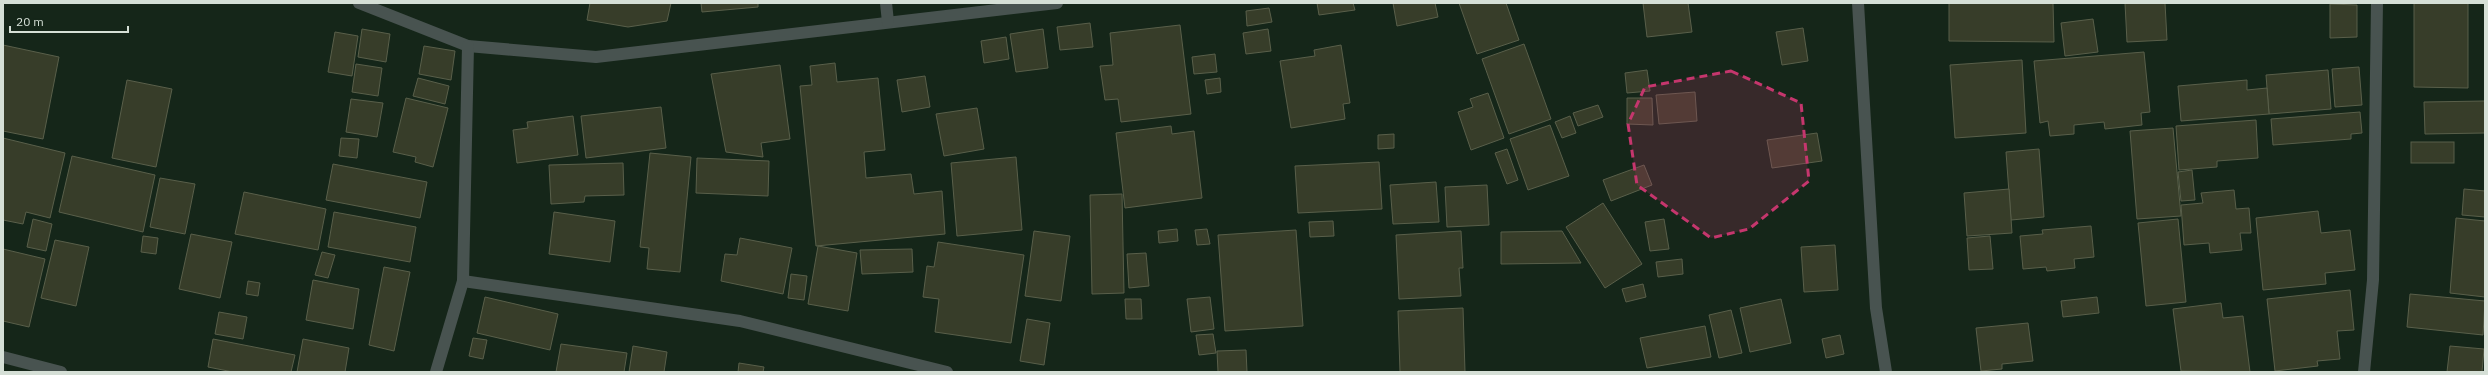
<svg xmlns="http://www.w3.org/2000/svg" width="2488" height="375" viewBox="0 0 2488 375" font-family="'IBM Plex Sans',sans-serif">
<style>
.building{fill:#373d29;stroke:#595f4a}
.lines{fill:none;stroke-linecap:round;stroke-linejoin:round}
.minor{stroke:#485350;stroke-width:12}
.marked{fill:#c5366d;fill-opacity:0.2;stroke:#c5366d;stroke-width:3;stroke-dasharray:8 5;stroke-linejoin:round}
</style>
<rect width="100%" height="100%" fill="#152619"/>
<g class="building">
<path d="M590,3H671L667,21L628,27L587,20Z"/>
<path d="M701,3H758V7L702,12Z"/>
<path d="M1317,3H1353L1355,10L1319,15Z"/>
<path d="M1393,3H1435L1438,17L1397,26Z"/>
<path d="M1459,3H1506L1519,40L1477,54Z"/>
<path d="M1643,3H1688L1692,32L1647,37Z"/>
<path d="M1949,3H2053L2054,42L1949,41Z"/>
<path d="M2125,3H2165L2167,40L2127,42Z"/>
<path d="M2414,3H2468V88L2414,87Z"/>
<path d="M2330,4L2357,5V37L2330,38Z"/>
<path d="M1269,8L1272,22L1247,26L1246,11Z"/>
<path d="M2093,19L2098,52L2065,56L2061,23Z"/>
<path d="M1090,23L1093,47L1060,50L1057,27Z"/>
<path d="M1180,25L1191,114L1121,122L1118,99L1105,100L1100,66L1113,65L1110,33Z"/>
<path d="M1803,28L1808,61L1782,65L1776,32Z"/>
<path d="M362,29L390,34L386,62L358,57Z"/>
<path d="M1043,29L1048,68L1016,72L1010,34Z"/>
<path d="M1268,29L1271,51L1246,54L1243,33Z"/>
<path d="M335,32L358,36L352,76L328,72Z"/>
<path d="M1006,37L1009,59L984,63L981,41Z"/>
<path d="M1524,44L1551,119L1509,134L1482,59Z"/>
<path d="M3,45L59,57L43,139L3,131Z"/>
<path d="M1341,45L1350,103L1343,104L1345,119L1291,128L1280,61L1315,56L1314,50Z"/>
<path d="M424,46L455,51L451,80L419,74Z"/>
<path d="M2144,52L2150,112L2141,113L2142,125L2105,129L2104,122L2074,125V134L2050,136L2048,121L2040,123L2034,61Z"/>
<path d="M1215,54L1217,72L1194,74L1192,57Z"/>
<path d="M2022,60L2026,133L1955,138L1950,65Z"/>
<path d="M835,63L837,82L878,78L885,150L864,152L866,178L911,174L914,194L942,191L945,234L816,246L800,86L812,85L810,66Z"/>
<path d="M356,64L382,68L378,96L352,92Z"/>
<path d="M780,65L790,139L761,143L763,157L726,152L711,74Z"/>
<path d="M2359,67L2362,105L2335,107L2332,69Z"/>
<path d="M1647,70L1650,91L1627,93L1625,73Z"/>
<path d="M2328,70L2331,109L2269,114L2266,75Z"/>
<path d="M925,76L930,107L902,112L897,80Z"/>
<path d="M418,78L449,86L445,104L413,96Z"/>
<path d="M1220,78L1221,92L1207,94L1205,80Z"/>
<path d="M127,80L172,89L156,167L112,158Z"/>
<path d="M2247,80V90L2267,88L2269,114L2181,121L2178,86Z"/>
<path d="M1695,92L1697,121L1659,124L1656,95Z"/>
<path d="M1488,93L1504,138L1471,150L1458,112L1473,107L1470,99Z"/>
<path d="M406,98L448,108L433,167L415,162L416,157L393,152Z"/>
<path d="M1627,98H1652L1653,125L1627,124Z"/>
<path d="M351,99L383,103L377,137L346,132Z"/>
<path d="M2485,101V133L2425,134L2424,102Z"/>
<path d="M1598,105L1603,117L1578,126L1573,113Z"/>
<path d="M661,107L666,148L586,158L581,116Z"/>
<path d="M977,108L984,149L944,156L936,114Z"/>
<path d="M2360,112L2362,133L2351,134V139L2273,145L2271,119Z"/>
<path d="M573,116L578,155L517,163L513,130L528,128L527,122Z"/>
<path d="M1570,116L1576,133L1562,138L1555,122Z"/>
<path d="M2256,120L2258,158L2217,161V167L2179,170L2176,126Z"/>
<path d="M1550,125L1569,176L1528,190L1510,139Z"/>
<path d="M1171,126L1172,134L1194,131L1202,198L1125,208L1116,133Z"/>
<path d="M2173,128L2181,216L2137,219L2130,131Z"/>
<path d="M1817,133L1822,161L1772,168L1767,140Z"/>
<path d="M1394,134V148L1378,149V135Z"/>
<path d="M3,138L65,153L50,218L26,212L23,224L3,220Z"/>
<path d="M341,138L359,139L357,158L339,156Z"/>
<rect x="2411" y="142" width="43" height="21"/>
<path d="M1507,149L1518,180L1507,184L1495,153Z"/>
<path d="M2039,149L2044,217L2011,220L2006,152Z"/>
<path d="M650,153L691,157L680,272L647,269L649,248L640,247Z"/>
<path d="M72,156L155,175L143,232L59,212Z"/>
<path d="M1016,157L1022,230L957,236L951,163Z"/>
<path d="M697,158L769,161L768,196L696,193Z"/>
<path d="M1379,162L1382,209L1298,213L1295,166Z"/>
<path d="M623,163L624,195L585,196L584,202L551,204L549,165Z"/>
<path d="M333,164L427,182L420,218L326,200Z"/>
<path d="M1644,165L1652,185L1611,201L1603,180Z"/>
<path d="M2192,170L2195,200L2181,201L2178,172Z"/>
<path d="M160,178L195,184L185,234L150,227Z"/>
<path d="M1436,182L1439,222L1393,224L1390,185Z"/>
<path d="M1487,185L1489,225L1447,227L1445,187Z"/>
<path d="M2009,189L2012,233L1967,236L1964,193Z"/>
<path d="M2464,189L2485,191V217L2462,215Z"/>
<path d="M2234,190L2236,209L2249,208L2251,233H2240L2242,250L2210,253L2209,243L2184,245L2181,205L2203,203L2201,193Z"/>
<path d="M244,192L326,209L318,250L235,234Z"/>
<path d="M1122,194L1124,293L1092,294L1090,195Z"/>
<path d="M1603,203L1642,264L1605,288L1566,227Z"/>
<path d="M2318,211L2321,233L2350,230L2355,270L2325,273L2326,284L2263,290L2256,218Z"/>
<path d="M334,212L416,227L410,262L328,247Z"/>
<path d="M554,212L615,221L610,262L549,254Z"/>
<path d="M2456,218L2485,221V297L2450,293Z"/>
<path d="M33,219L52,224L46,251L27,247Z"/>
<path d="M1664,219L1669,249L1650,251L1645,222Z"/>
<path d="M2178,219L2186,302L2146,306L2138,223Z"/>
<path d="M1333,221L1334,236L1310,237L1309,222Z"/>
<path d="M2091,226L2094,257L2074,259L2075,268L2047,271L2046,267L2023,269L2020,236L2043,234L2042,230Z"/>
<path d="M1177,229L1178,241L1159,243L1158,231Z"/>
<path d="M1207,229L1210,244L1197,245L1195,230Z"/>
<path d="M1296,230L1303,326L1225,331L1218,235Z"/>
<path d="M1034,231L1070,236L1061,301L1025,296Z"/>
<path d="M1461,231L1463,268H1459L1461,296L1399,299L1396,235Z"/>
<path d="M1562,231L1581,263L1501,264V232Z"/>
<path d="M191,234L232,242L220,298L179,289Z"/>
<path d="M143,236L158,238L156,254L141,252Z"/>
<path d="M1990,236L1993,269L1969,270L1967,238Z"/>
<path d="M740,238L792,248L783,294L721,281L725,254L737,255Z"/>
<path d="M55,240L89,247L76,306L41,298Z"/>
<path d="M938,242L1024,255L1011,343L935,332L939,299L923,297L927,266L934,267Z"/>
<path d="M1835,245L1838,290L1804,292L1801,247Z"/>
<path d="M818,246L857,253L848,311L808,304Z"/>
<path d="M3,249L45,259L29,327L3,321Z"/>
<path d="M912,249L913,272L862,274L860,250Z"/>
<path d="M322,252L335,255L328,278L315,275Z"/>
<path d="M1146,253L1149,286L1129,288L1127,254Z"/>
<path d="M1682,259L1683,274L1658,277L1656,262Z"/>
<path d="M384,267L410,272L394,351L369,345Z"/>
<path d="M791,274L807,276L804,300L788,298Z"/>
<path d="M313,280L359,289L353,329L306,320Z"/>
<path d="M248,281L260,283L258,296L246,294Z"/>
<path d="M1643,284L1646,297L1626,302L1622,289Z"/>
<path d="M2350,290L2354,330L2337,331L2340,359L2317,361L2318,366L2275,371L2267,299Z"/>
<path d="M2410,294L2485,301L2483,335L2407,327Z"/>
<path d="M485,297L558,314L550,350L477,333Z"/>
<path d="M1210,297L1214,329L1191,332L1187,299Z"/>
<path d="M2097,297L2099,313L2063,317L2061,301Z"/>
<path d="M1125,299H1141L1142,319H1126Z"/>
<path d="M1781,299L1791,343L1750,352L1740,308Z"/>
<path d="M2221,303L2223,318L2243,316L2250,372L2181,371L2173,309Z"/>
<path d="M1463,308L1465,372H1400L1398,311Z"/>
<path d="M1731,310L1742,353L1719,358L1709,315Z"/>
<path d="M219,312L247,317L243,339L215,334Z"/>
<path d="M1027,319L1050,323L1044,365L1020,361Z"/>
<path d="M2028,323L2033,361L2002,364V369L1981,371L1976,328Z"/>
<path d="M1705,326L1711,357L1647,368L1640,338Z"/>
<path d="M1213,334L1216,353L1199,355L1196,335Z"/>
<path d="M1840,335L1844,354L1826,358L1822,339Z"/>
<path d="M473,338L487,340L483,359L469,356Z"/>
<path d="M213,339L295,355L291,372H233L208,367Z"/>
<path d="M303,339L349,348L345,372H297Z"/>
<path d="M561,344L627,353L624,372H556Z"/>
<path d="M633,346L667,352L664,372H629Z"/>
<path d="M2450,346L2484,349L2482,372H2447Z"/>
<path d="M1246,350L1247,372H1218L1217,351Z"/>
<path d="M739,363L764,367L763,372H738Z"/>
</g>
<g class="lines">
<g class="minor">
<path d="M359,3L468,46L596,57L1057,3"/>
<path d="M886,3L888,22"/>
<path d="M1858,3L1876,308L1886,372"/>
<path d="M463,281L740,321L947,372"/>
<path d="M3,357L61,372"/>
<path d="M436,372L463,281L468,46"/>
<path d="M2364,372L2373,280L2377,3"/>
</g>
</g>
<path class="marked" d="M1731,71L1801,103L1809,181L1749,229L1711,238L1637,185L1628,124L1645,87Z"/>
<rect width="2488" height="375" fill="none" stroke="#d5dfd6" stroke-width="8"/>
<path d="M10 26v6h118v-6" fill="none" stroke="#d5dfd6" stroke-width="2"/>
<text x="16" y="26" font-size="12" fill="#d5dfd6" stroke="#152619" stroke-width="3" paint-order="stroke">20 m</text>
</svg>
